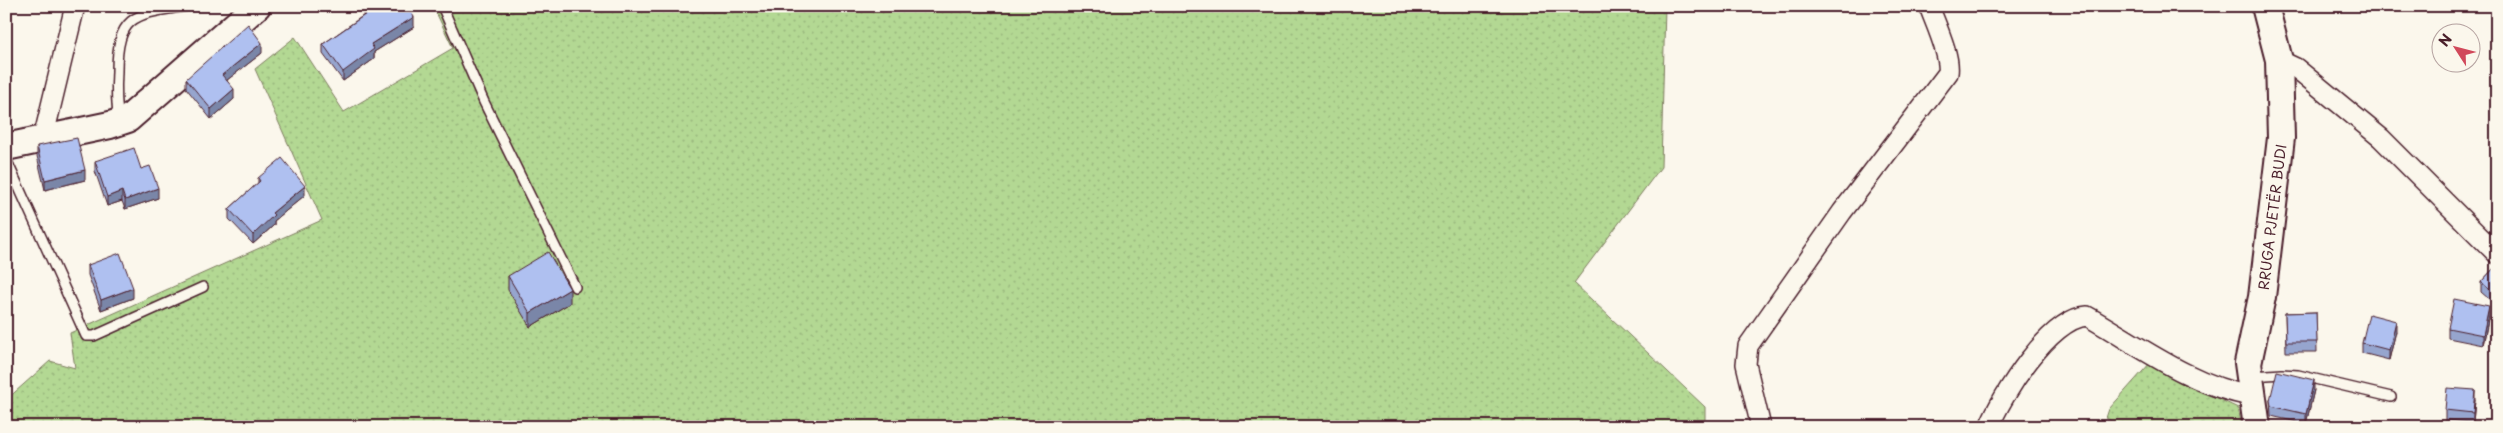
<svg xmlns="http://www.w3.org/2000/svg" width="2503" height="433" viewBox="0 0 2503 433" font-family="'Playpen Sans',sans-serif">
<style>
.grass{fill:url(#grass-dots);stroke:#7e7c5f}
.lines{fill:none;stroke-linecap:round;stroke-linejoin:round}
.service-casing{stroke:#4a1f2b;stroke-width:12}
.minor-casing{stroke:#4a1f2b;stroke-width:22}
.secondary-casing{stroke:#4a1f2b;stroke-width:30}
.service{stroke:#fbf7ec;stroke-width:9}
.minor{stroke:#fbf7ec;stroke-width:19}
.secondary{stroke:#fbf7ec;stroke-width:26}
.wall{fill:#96a5ce;stroke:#4a1f2b}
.shaded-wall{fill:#7a86a8;stroke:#4a1f2b}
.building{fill:#afc0f0;stroke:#4a1f2b}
.labels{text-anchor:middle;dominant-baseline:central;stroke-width:5;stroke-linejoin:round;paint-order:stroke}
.street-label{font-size:14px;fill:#4a1f2b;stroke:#fbf7ec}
</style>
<defs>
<pattern id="grass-dots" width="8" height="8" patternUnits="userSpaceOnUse" patternTransform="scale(1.25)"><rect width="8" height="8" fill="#b3d893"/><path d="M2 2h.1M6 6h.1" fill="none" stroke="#9bb97f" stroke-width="1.8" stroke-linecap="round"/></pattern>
</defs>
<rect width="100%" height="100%" fill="#fbf7ec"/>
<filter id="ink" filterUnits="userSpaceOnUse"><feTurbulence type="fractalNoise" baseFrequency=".02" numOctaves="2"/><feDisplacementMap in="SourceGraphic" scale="10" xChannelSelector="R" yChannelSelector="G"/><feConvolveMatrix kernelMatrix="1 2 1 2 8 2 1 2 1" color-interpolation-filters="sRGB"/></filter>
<g filter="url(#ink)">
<g class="grass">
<path d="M433,6H1665L1661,167L1574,283L1705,407V427H6V400L50,361L75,368L70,333L322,220L255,69L295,37L344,112L453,48Z"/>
<path d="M2151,362L2187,384L2238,408L2242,427H2122L2106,418L2109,409Z"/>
</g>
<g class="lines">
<g class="service-casing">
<g id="service">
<path d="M442,6L484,102L575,287"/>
<path d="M119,120C116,104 116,88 117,71C117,13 137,14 187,6"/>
<path d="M6,159L86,336H94L203,287"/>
<path d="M2252,376L2282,374L2298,375L2391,397"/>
</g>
</g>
<g class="minor-casing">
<g id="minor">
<path d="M2279,60L2296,68L2381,138L2497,254"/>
<path d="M43,139L75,6"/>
<path d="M1761,427L1746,364L1748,346L1842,212L1948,73C1951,56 1935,23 1929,6"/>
<path d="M1989,427C2002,395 2050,318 2087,316C2138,345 2192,386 2251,396"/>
</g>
</g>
<g class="secondary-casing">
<g id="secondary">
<path d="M6,147L110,125L128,119L257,6"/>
<path d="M2257,427L2248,363L2262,297L2281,138L2279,60L2265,6"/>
</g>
</g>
<use href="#service" class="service"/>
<use href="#minor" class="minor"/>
<use href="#secondary" class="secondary"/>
</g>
<g class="wall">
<path d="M364,6H407L414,27L374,52V59L343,81L323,54V44L364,15Z"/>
<path d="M262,53L227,80L234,99L211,119L186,88V79Z"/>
<path d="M37,146L85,180L45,190L37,156Z"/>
<path d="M95,161L141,169L158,198L125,209L122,201L107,206L95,171Z"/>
<path d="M258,178L305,195L274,221V225L253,244L229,219V209L258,183Z"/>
<path d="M88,265L133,298L101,310L88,275Z"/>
<path d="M2497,265V306L2481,292V282Z"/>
<path d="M508,276L570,303L530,327L508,290Z"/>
<path d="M2316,312L2317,352H2286L2285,313Z"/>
<path d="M2489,316L2483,345L2448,338V328Z"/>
<path d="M2396,331L2389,360L2362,353V343Z"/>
<path d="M2314,390L2306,424L2271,416L2270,400Z"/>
<path d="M2475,400L2473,422L2445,420V410Z"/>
</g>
<g class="shaded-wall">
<path d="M414,17V27L374,52V59L343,81V72L371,44Z"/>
<path d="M262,43V53L222,84V75Z"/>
<path d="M234,89V99L211,119V109Z"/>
<path d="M85,170V180L45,190V180Z"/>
<path d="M305,186V195L274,221V225L253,244V235L272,213Z"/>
<path d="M158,188V198L125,209V200Z"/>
<path d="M122,191V201L107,206V197Z"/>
<path d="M133,288V298L101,310V300Z"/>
<path d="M570,289V303L530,327V313Z"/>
<path d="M2489,306V316L2483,345V335Z"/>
<path d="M2396,321V331L2389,360V350Z"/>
<path d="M2314,380V390L2306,424V414Z"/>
<path d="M2475,390V400L2473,422V413Z"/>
</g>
<g class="building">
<path d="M365,6H407L414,17L371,44L374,49L343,72L323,44L369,12Z"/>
<path d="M248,24L262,43L222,75L234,89L211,109L186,79Z"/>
<path d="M77,138L85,170L45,180L37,146Z"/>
<path d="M134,148L141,169L150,166L158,188L125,200L122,191L107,197L95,161Z"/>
<path d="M282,158L305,186L272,213L274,215L253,235L229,209L260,181L258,178Z"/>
<path d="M548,252L570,289L530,313L508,276Z"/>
<path d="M120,253L133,288L101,300L88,265Z"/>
<path d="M2497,265V296L2481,282Z"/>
<path d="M2454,299L2489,306L2483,335L2448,328Z"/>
<path d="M2316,312L2317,342H2286L2285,313Z"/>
<path d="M2369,314L2396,321L2389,350L2362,343Z"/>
<path d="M2277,371L2314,380L2306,414L2271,406L2270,400Z"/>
<path d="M2447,388L2475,390L2473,413L2445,410Z"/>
</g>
</g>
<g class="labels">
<g class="street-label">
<text transform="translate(2272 217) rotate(-83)">RRUGA PJETËR BUDI</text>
</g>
</g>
<rect width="2503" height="433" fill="none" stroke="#fbf7ec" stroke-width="25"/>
<rect x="12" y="12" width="2478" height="408" fill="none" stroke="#4a1f2b" stroke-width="2" filter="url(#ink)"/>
<g transform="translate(2456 48) rotate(306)"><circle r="24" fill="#fbf7ec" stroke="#b4a19f"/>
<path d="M0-4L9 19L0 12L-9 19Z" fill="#d1495b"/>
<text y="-8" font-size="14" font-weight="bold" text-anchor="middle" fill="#4a1f2b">N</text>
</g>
</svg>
